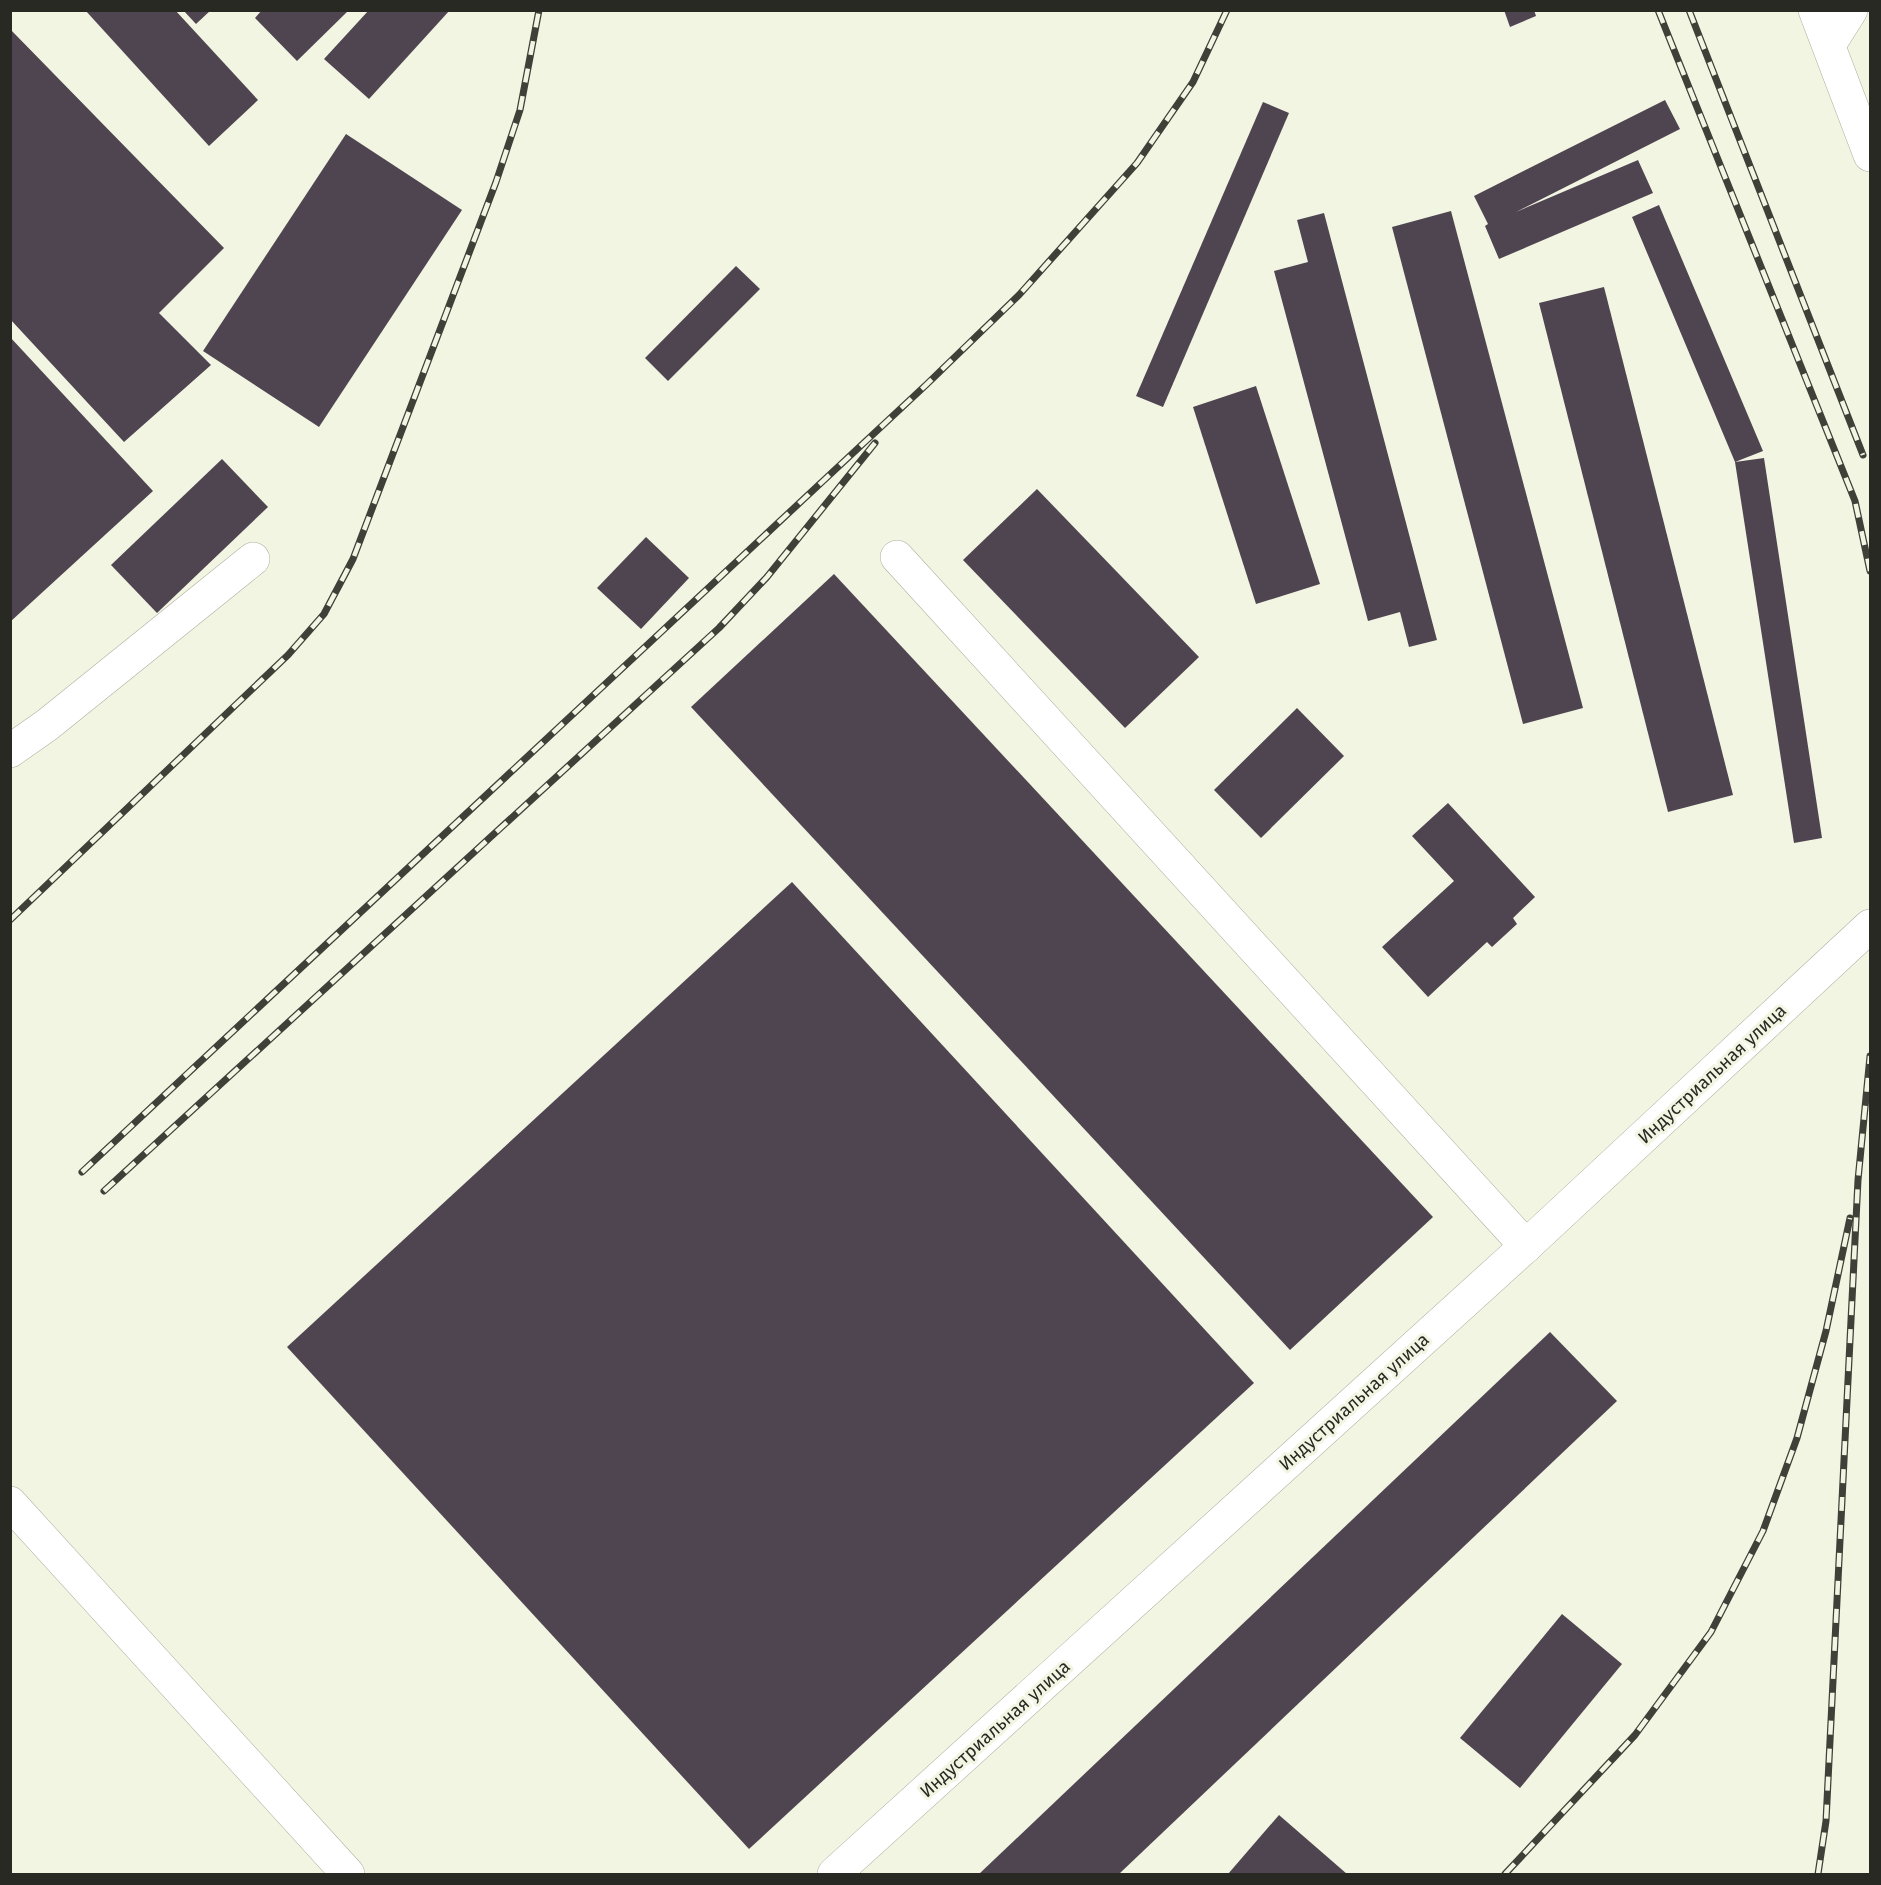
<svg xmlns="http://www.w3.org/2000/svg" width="1881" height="1885" viewBox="0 0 1881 1885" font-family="'Fira Sans',sans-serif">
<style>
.building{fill:#4f4551}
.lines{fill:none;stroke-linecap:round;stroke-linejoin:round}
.minor-casing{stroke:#aeaf9f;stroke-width:34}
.minor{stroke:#fff;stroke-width:33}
.rail-casing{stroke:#3f4038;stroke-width:7}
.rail{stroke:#f3f5e3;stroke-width:4.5;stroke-dasharray:14;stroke-linecap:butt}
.labels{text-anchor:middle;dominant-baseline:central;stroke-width:6;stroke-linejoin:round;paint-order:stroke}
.street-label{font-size:18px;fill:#282923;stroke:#f3f5e3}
</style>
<rect width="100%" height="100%" fill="#f3f5e3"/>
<g class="building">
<path d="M85,10H175L258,100L209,146Z"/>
<path d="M183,10H211L196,24Z"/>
<path d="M262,10H349L297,61L255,18Z"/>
<path d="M369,10H450L369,99L324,59Z"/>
<path d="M1504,10H1534L1536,16L1510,27Z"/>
<path d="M10,29L224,248L159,313L211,365L124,442L10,319Z"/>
<path d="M1665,100L1680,129L1516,212L1638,160L1653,193L1499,259L1485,226L1488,224L1474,196Z"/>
<path d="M1263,102L1289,113L1163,407L1136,396Z"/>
<path d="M346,134L462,210L319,427L203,351Z"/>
<path d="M1659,205L1763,451L1735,462L1764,458L1822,838L1794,843L1735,462L1632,217Z"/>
<path d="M1451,211L1583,708L1523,724L1392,227Z"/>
<path d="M1324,213L1437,640L1409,647L1400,612L1368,621L1274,271L1308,262L1297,220Z"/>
<path d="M736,266L760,289L668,381L645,358Z"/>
<path d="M1604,287L1733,795L1668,812L1539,303Z"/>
<path d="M10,337L153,491L10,622Z"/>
<path d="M1256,386L1320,584L1256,604L1193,407Z"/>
<path d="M222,459L268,507L157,613L111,565Z"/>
<path d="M1037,489L1199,657L1125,728L963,560Z"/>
<path d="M646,537L689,578L641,629L597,588Z"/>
<path d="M834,574L1433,1217L1290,1350L691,707Z"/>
<path d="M1297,708L1344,756L1261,838L1214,790Z"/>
<path d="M1448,803L1535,897L1513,918L1517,924L1492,947L1487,942L1428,997L1382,947L1454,881L1412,836Z"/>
<path d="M792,882L1254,1383L749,1849L287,1347Z"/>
<path d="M1550,1332L1617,1401L1119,1874H979Z"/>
<path d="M1562,1614L1622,1664L1520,1788L1460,1738Z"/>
<path d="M1279,1815L1347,1874H1228Z"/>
</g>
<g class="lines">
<g class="minor-casing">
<g id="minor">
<path d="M1815,10L1870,155"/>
<path d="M1829,45L1851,10"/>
<path d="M897,557L1526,1246"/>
<path d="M10,751L47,725L253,559"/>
<path d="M10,1503L348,1874"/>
<path d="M834,1874L1526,1246L1870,926"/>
</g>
</g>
<use href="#minor" class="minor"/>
<g class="rail-casing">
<g id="rail">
<path d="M1658,10L1855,501L1870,571"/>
<path d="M1689,10L1863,455"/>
<path d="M10,920L288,655L324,614L353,559L496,182L520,110L539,10"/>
<path d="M82,1172L927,384L1019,295L1137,163L1193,82L1227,10"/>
<path d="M104,1191L719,628L767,577L875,443"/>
<path d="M1505,1874L1635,1735L1711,1632L1763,1531L1797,1438L1826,1331L1850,1218"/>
<path d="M1818,1874L1826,1821L1858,1180L1870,1056"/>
</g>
</g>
<use href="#rail" class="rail"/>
</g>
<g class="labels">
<g class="street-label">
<text transform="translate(1712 1074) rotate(-43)">Индустриальная улица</text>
<text transform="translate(1354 1402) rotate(-42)">Индустриальная улица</text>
<text transform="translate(995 1729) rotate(-42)">Индустриальная улица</text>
</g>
</g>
<rect width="1881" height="1885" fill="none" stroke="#282923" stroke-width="24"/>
</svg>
